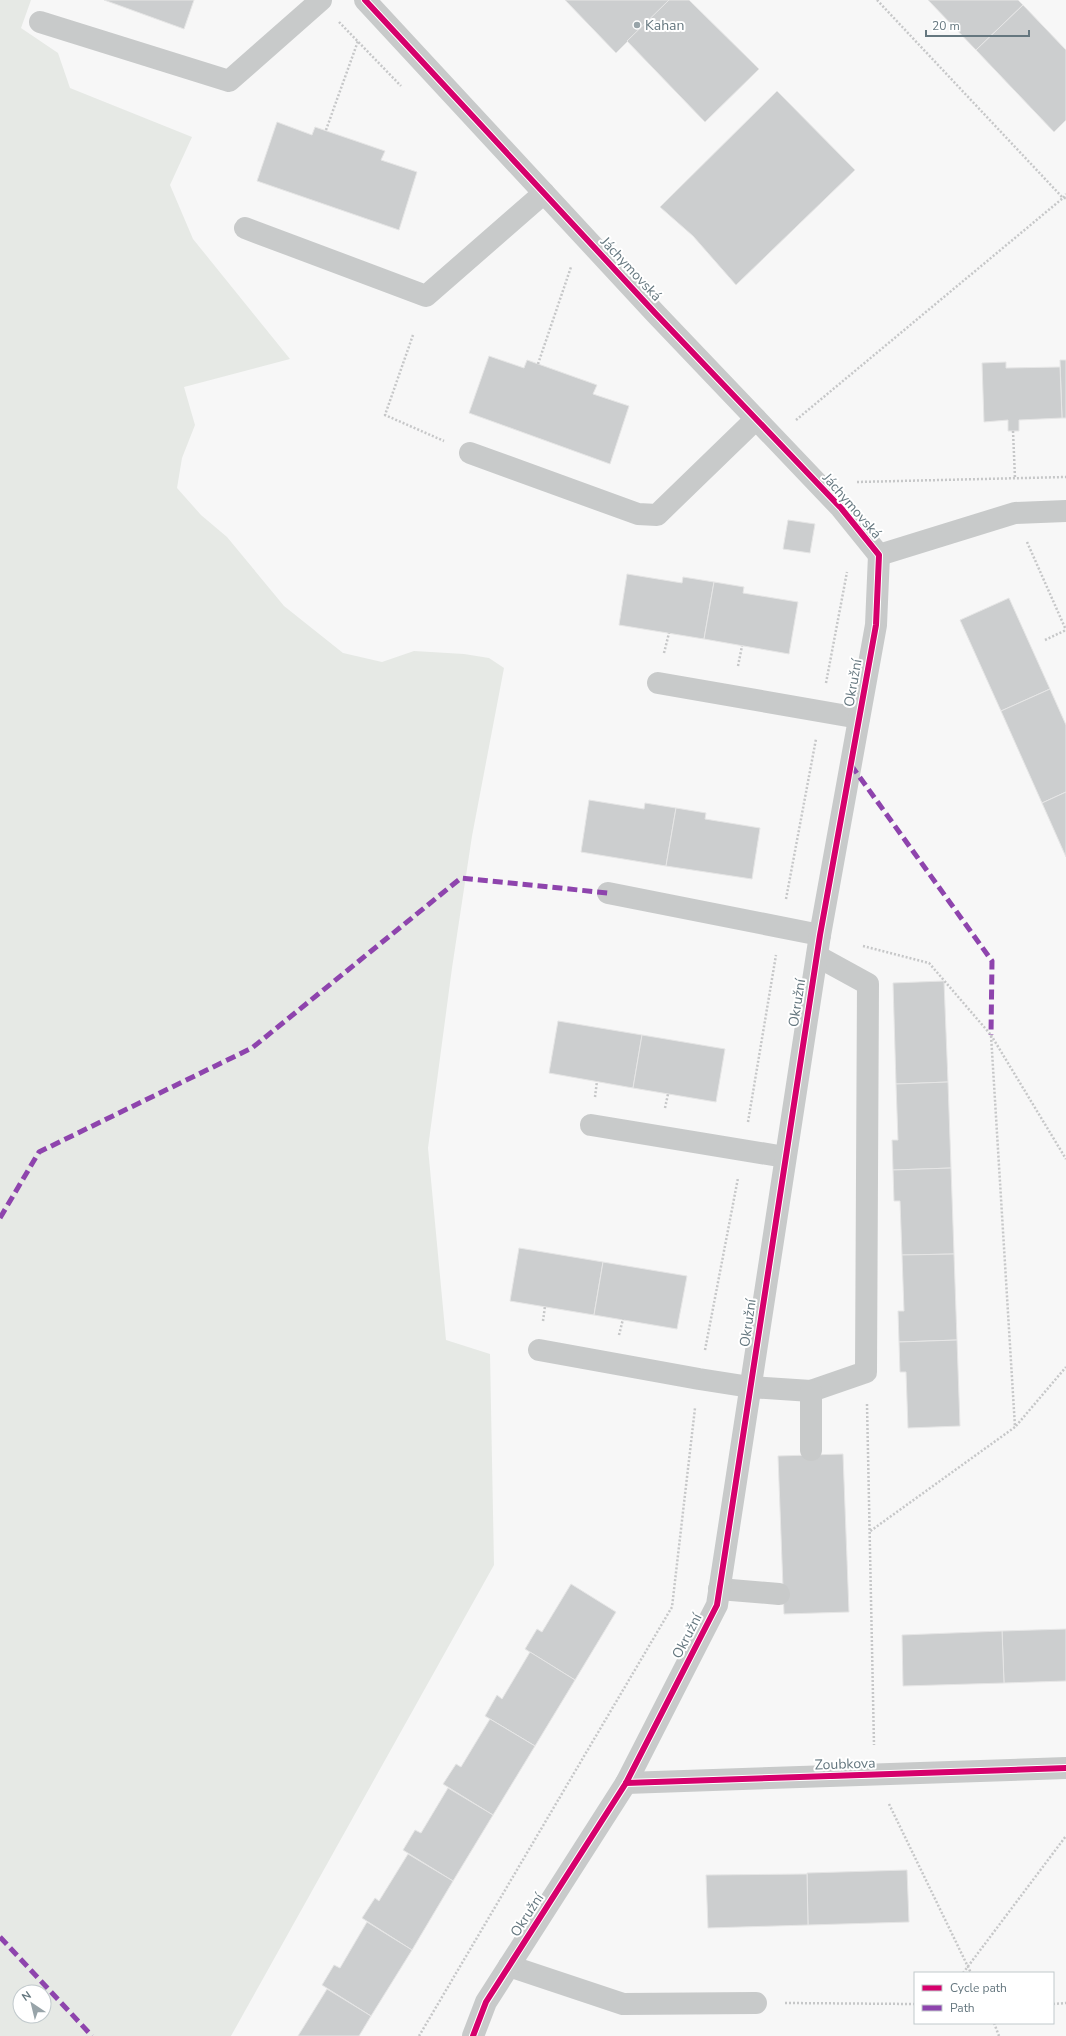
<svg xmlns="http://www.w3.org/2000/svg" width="1066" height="2036" viewBox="0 0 1066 2036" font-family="'Nunito Sans',sans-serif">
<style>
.green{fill:#e6e9e5;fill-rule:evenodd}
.building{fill:#cccecf;stroke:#e6e6e6}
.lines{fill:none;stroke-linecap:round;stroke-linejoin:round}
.path{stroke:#c6c7c8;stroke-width:2.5;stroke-dasharray:2 2;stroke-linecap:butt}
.minor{stroke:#c8caca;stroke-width:22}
.quiet{stroke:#8e44ad;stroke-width:5;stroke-dasharray:10 5;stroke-linecap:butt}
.cycleway-casing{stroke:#fff;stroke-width:8}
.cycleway{stroke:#d6006c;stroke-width:6}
.poi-dot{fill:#98a4a9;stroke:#fff;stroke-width:1.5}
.labels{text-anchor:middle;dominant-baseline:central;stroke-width:4;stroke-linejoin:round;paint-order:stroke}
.poi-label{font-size:14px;fill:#65777f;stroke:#fff;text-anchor:start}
.street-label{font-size:14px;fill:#65777f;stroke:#fff}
</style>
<rect width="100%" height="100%" fill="#f7f7f7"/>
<path class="green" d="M0,0H31L21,28L58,53L70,88L192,137L170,185L193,239L290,359L184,387L195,425L182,458L177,488L201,515L227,537L284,606L343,653L382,662L414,651L464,654L489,658L504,668L472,836L452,968L428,1148L446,1340L490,1354L494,1565L231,2036H0ZM20,1992H44V2016H20Z"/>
<g class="building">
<path d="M104,0H194L184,29Z"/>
<path d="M565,0H669L616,53Z"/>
<path d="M669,0H689L759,69L705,122L627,41Z"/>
<path d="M928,0H1018L1023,5L976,50Z"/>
<path d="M1023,5L1066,50V120L1054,132L976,50Z"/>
<path d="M777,91L855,170L736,285L693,236L660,207Z"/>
<path d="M277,122L312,135L315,127L385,151L381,160L417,172L399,230L257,181Z"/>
<path d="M489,356L524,368L527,360L597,385L593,394L629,406L610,464L469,413Z"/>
<path d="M1060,360H1066V418H1062Z"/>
<path d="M1006,362V368L1060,367L1062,418L1019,420V431H1008V420L984,422L982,363Z"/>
<path d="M788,520L815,524L810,553L783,549Z"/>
<path d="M627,574L682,583L683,577L714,582L704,639L619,625Z"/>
<path d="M714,582L744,587L743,593L798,602L789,654L704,639Z"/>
<path d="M1009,598L1050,689L1001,711L960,620Z"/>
<path d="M1050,689L1066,725V792L1042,803L1001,711Z"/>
<path d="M1066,792V857L1042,803Z"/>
<path d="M589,800L644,809L645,803L676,808L666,866L581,852Z"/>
<path d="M676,808L706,813L705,819L760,828L752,879L666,866Z"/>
<path d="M944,981L948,1082L896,1084L893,983Z"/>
<path d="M558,1021L642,1035L633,1088L549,1073Z"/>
<path d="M642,1035L725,1049L716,1102L633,1088Z"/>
<path d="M948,1082L951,1168L893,1170L892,1140H898L896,1084Z"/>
<path d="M951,1168L954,1254L902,1255L900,1201H894L893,1170Z"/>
<path d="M519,1248L603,1262L594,1315L510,1301Z"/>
<path d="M954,1254L957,1340L899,1342L898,1311H904L902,1255Z"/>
<path d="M603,1262L687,1276L677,1329L594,1315Z"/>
<path d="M957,1340L960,1426L908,1428L906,1372H900L899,1342Z"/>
<path d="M843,1454L849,1612L784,1614L778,1456Z"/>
<path d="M571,1584L616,1612L575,1680L525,1649L537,1629L542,1632Z"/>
<path d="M1066,1629V1681L1004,1683L1002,1631Z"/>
<path d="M1002,1631L1004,1683L903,1686L902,1635Z"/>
<path d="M530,1652L575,1680L535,1746L485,1716L497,1695L502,1699Z"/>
<path d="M490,1719L535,1746L493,1815L443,1784L456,1764L461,1767Z"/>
<path d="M448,1788L493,1815L453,1881L403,1850L415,1830L421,1833Z"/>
<path d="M408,1854L453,1881L412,1950L362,1918L375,1898L379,1901Z"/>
<path d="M907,1870L909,1922L808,1925L807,1873Z"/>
<path d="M807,1874L808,1925L708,1928L706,1875Z"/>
<path d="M367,1922L412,1950L371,2016L322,1985L334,1965L340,1968Z"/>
<path d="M327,1989L371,2016L359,2036H298Z"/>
</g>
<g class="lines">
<g class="path">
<path d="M877,0L1063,198L1066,194"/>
<path d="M339,22L401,86"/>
<path d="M326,130L358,41"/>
<path d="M413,335L385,415L444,441"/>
<path d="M538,364L571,267"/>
<path d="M796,420L1063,198H1066"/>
<path d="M1013,431L1015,478"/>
<path d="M857,482L1066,477"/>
<path d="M1027,542L1066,630"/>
<path d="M1045,640L1066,630"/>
<path d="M664,653L669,633"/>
<path d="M738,666L742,646"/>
<path d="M826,683L847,572"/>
<path d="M786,899L816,739"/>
<path d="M863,946L929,963L991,1035L1015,1427L869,1532"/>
<path d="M991,1035L1066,1159"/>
<path d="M595,1097L597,1081"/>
<path d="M665,1108L668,1094"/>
<path d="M748,1122L776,955"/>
<path d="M543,1321L545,1306"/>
<path d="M619,1335L623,1319"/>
<path d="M705,1350L738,1178"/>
<path d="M867,1404L874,1745"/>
<path d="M1016,1426L1066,1367"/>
<path d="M889,1804L971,1973"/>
<path d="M963,1973L1066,1836"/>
<path d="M785,2003L915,2004"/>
<path d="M1053,2004L1066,2003"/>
<path d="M994,2023L999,2036"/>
<path d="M419,2036L672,1607L695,1408"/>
</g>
<g class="minor">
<path d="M365,0L656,314L841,508L879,555"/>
<path d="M40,22L229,81L321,0"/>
<path d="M245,228L426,296L544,193"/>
<path d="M470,453L638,514L657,515L756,419"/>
<path d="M879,555L1015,513L1066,511"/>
<path d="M658,683L859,718"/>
<path d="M608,893L820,935"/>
<path d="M591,1125L785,1157"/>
<path d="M539,1350L699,1379L750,1387L811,1391L866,1372L868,984L817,956"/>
<path d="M811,1391V1450"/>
<path d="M719,1589L779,1594"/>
<path d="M626,1783L1066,1768"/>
<path d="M509,1966L623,2004L756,2003"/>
<path d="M473,2036L486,2002L626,1783L717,1605L820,935L876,625L879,555"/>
</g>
<g class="quiet">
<path d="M851,765L992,961L991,1035"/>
<path d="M0,1218L39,1152L252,1048L461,878L608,893"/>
<path d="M0,1937L92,2036"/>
</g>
<g class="cycleway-casing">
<g id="cycleway">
<path d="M365,0L656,314L841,508L879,555L876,625L820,935L717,1605L626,1783L486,2002L473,2036"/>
<path d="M626,1783L1066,1768"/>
</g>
</g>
<use href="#cycleway" class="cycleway"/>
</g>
<circle class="poi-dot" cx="637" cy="25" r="4"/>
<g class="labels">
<g class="poi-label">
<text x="645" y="25">Kahan</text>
</g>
<g class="street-label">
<text transform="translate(631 269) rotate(47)">Jáchymovská</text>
<text transform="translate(852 506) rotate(49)">Jáchymovská</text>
<text transform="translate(853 683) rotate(-80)">Okružní</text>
<text transform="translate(797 1003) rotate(-81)">Okružní</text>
<text transform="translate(748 1323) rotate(-82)">Okružní</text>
<text transform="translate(687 1636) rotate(-63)">Okružní</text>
<text transform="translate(845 1764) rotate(-2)">Zoubkova</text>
<text transform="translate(527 1915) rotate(-57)">Okružní</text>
</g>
</g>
<rect x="914" y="1972" width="140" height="52" fill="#ffffff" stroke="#c1c9cc"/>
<rect x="922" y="1985" width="20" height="6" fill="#d6006c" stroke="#c1c9cc"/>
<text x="950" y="1992" font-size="12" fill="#65777f">Cycle path</text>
<rect x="922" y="2005" width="20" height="6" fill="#8e44ad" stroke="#c1c9cc"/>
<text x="950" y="2012" font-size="12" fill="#65777f">Path</text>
<g transform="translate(32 2004) rotate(325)"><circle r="19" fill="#ffffff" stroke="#c1c9cc"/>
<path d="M0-3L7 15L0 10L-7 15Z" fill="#98a4a9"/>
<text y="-6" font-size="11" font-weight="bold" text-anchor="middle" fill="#65777f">N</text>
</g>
<path d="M926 30v6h103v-6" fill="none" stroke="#65777f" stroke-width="2"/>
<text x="932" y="30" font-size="12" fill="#65777f" stroke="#ffffff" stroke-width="3" paint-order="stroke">20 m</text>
</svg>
